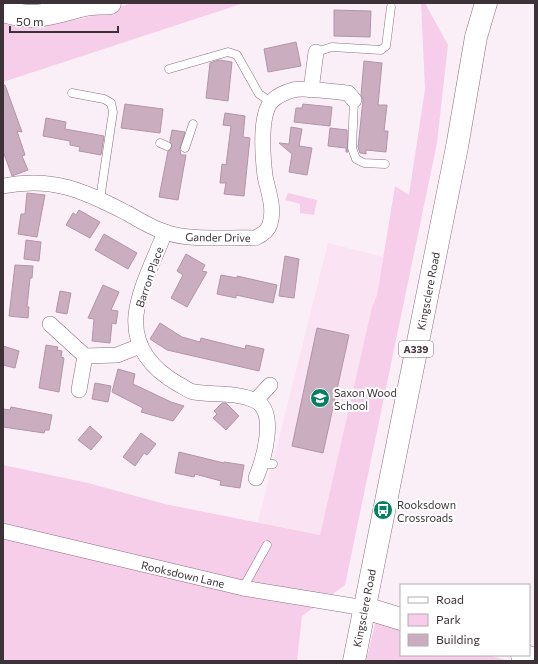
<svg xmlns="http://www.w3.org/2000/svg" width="538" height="664" viewBox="0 0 538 664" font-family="Commissioner,sans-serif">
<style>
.built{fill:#fae3f2}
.green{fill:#f7cee9}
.building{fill:#cbadc0;stroke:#b295a8}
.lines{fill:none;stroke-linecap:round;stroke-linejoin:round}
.lane-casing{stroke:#8b6f81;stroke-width:9}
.street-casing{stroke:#8b6f81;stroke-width:16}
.secondary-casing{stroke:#8b6f81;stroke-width:23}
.highway-casing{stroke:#8b6f81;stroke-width:23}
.lane{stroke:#fff;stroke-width:8}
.street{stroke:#fff;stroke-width:15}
.secondary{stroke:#fff;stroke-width:22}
.highway{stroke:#fff;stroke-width:22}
.labels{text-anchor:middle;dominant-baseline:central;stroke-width:4;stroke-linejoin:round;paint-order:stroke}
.shield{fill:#fff;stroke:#787074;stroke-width:1}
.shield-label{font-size:10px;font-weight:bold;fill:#3e3239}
.street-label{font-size:11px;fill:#3e3239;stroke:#fff}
.poi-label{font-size:11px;fill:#3e3239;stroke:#fff;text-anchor:start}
</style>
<rect width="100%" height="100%" fill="#fbeff7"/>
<path class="built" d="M328,243L383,257L377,295L372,307L320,535L258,522Z"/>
<g class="green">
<path d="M132,3H244L3,82V20L40,23L81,19Z"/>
<path d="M421,3H425L448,45L437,143L345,585L302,616L297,661H3V465L88,483L165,504L320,535L372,307L377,295L395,186L409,195L425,89Z"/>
<path d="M288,193L317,200L314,215L300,213V204L285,200Z"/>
<path d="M376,620L401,627V655H489L508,661H366Z"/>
</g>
<g class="building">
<path d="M334,10L371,11L370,37L334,36Z"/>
<path d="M296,42L301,66L268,72L264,49Z"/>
<path d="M219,60L232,62L228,101L206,98L210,63Z"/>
<path d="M364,61L382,63L378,105H387L384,131H388L386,152L366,150V154L360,153L358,147L363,100L361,95Z"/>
<path d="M3,85H5L22,132L17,131L25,155L22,156L28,170L12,176L3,151Z"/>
<path d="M125,104L163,109L160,133L121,128Z"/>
<path d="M303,104L332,107L330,126L294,122L296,108H302Z"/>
<path d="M225,113L245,116L243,137L250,138L244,196L224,194L226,183H220L222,164L226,165L231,126L223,125Z"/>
<path d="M46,118L66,122L65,129L104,136L101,155L79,151L80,147L70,145V141L43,136Z"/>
<path d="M291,127L302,129L299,146L312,148L307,175L289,172L292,154L279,143L289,144Z"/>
<path d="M330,128L347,130L348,152H346V148L328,146Z"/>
<path d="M172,130L185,132L180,149L181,155H186L178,200L159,197L168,151L172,148L170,141Z"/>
<path d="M27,193L45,195L37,237L18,234L21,214H25Z"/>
<path d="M79,210L100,222L90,238L66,225L73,213L76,215Z"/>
<path d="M104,234L137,253L128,269L95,250Z"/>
<path d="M26,240L41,242L39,261L24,259Z"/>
<path d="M186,254L205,265L202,271L207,272L187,307L171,298L183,275L177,271Z"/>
<path d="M285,256L299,259L294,298L279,296Z"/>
<path d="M15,265L33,266L32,278H30L27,307H29L28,318L9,316Z"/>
<path d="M221,275L237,278V276L277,285L273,303L236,295V298L217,294Z"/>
<path d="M103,285L119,292L111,310L118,311L116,324L112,323L110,343L92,341L94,319L88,318Z"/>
<path d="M60,291L71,293L67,314L56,312Z"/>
<path d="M160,323L182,337L200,342L201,338L245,349L246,345L264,349L259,371L167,350L150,339Z"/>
<path d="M317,328L349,335L323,453L292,446Z"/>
<path d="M46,345L58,347L57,350L62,351L61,357L64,358L59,392L39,388Z"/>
<path d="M3,346L19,351L15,368L3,365Z"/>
<path d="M118,369L135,374L133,384L171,402L184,406L173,421L141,412L143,408L112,392Z"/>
<path d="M95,383L111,386L108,402L92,399Z"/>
<path d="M222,403H226L239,416L226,430L213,418L217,414L214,411Z"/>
<path d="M11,407L52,415L49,430H45L44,433L3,427V409L10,410Z"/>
<path d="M90,426L102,437L91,450L78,440Z"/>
<path d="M141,433L156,444L147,455L144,453L135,466L123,457Z"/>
<path d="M179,452L224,463V462L244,465L240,488L220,485L221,481L195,474L194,477L175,473Z"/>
</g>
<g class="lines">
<g class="lane-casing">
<g id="lane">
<path d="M316,52L332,47L381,50L386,46L391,7"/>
<path d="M169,69L228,52L237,55L259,94L271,102"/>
<path d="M72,93L104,99L111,103L113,112L100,199"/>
<path d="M354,100L352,148L356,159L364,163L385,164"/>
<path d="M160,143L167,146"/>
<path d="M185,148L193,124"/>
<path d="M262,464H273"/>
<path d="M243,588L267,545"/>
</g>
</g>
<g class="street-casing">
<g id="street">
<path d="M311,90L316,52"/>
<path d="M3,186C53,176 84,191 127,213C139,220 152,228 165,232C189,241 229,237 255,238C262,235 268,231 270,224C275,208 268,191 265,176C263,159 259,114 272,101C278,95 286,92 293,90C304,87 335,92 348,93L354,100"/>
<path d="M165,232C155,258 139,288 136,315C133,347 152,369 178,384C183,386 188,391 194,392C213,395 235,392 254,400C279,410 263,461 256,478"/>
<path d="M50,324L85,356L117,355L140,346"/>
<path d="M79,390L85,356"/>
<path d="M256,400L270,385"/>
<path d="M3,531L243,588L365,608"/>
</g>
</g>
<g class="secondary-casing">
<g id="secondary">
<path d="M3,11C37,22 53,12 85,5C93,3 102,4 110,3"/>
<path d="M365,608L401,619"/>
<path d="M522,655L535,659"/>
</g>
</g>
<g class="highway-casing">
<path id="highway" d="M354,661L457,147L476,37L486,3"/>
</g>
<use href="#lane" class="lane"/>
<use href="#street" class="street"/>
<use href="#secondary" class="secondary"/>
<use href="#highway" class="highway"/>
</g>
<defs>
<g id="school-disc" transform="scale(1)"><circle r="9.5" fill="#038161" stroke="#fff"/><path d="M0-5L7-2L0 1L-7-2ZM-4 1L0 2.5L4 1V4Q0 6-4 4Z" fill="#fff"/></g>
<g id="bus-disc" transform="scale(1)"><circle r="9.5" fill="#038161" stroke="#fff"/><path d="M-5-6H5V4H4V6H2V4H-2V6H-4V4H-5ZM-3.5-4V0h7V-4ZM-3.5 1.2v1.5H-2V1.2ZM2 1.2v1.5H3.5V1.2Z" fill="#fff"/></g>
</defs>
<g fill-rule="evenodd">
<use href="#school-disc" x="320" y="398"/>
<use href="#bus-disc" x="383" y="510"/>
</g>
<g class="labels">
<rect class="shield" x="399" y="341" width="34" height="16" rx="3"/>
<g class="shield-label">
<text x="416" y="349">A339</text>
</g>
<g class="street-label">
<text transform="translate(218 237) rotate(1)">Gander Drive</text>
<text transform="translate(149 277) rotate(-71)">Barron Place</text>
<text transform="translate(428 291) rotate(-79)">Kingsclere Road</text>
<text transform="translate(183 574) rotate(13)">Rooksdown Lane</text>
<text transform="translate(364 608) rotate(-79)">Kingsclere Road</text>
</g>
<g class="poi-label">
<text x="334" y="392">Saxon Wood<tspan x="334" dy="13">School</tspan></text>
<text x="397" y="504">Rooksdown<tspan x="397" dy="13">Crossroads</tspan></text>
</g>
</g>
<rect width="538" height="664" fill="none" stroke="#3e3239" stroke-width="8"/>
<rect x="400" y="584" width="130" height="72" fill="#ffffff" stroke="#b2adb0"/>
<rect x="408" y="597" width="20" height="6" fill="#ffffff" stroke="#b2adb0"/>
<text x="436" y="604" font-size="12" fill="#3e3239">Road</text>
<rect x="408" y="614" width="20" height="12" fill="#f7cee9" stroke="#b2adb0"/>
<text x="436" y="624" font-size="12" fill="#3e3239">Park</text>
<rect x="408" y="634" width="20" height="12" fill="#cbadc0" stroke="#b2adb0"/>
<text x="436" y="644" font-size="12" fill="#3e3239">Building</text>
<path d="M10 26v6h108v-6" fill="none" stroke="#3e3239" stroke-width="2"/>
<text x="16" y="26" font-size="12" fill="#3e3239" stroke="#ffffff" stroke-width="3" paint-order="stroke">50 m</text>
</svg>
